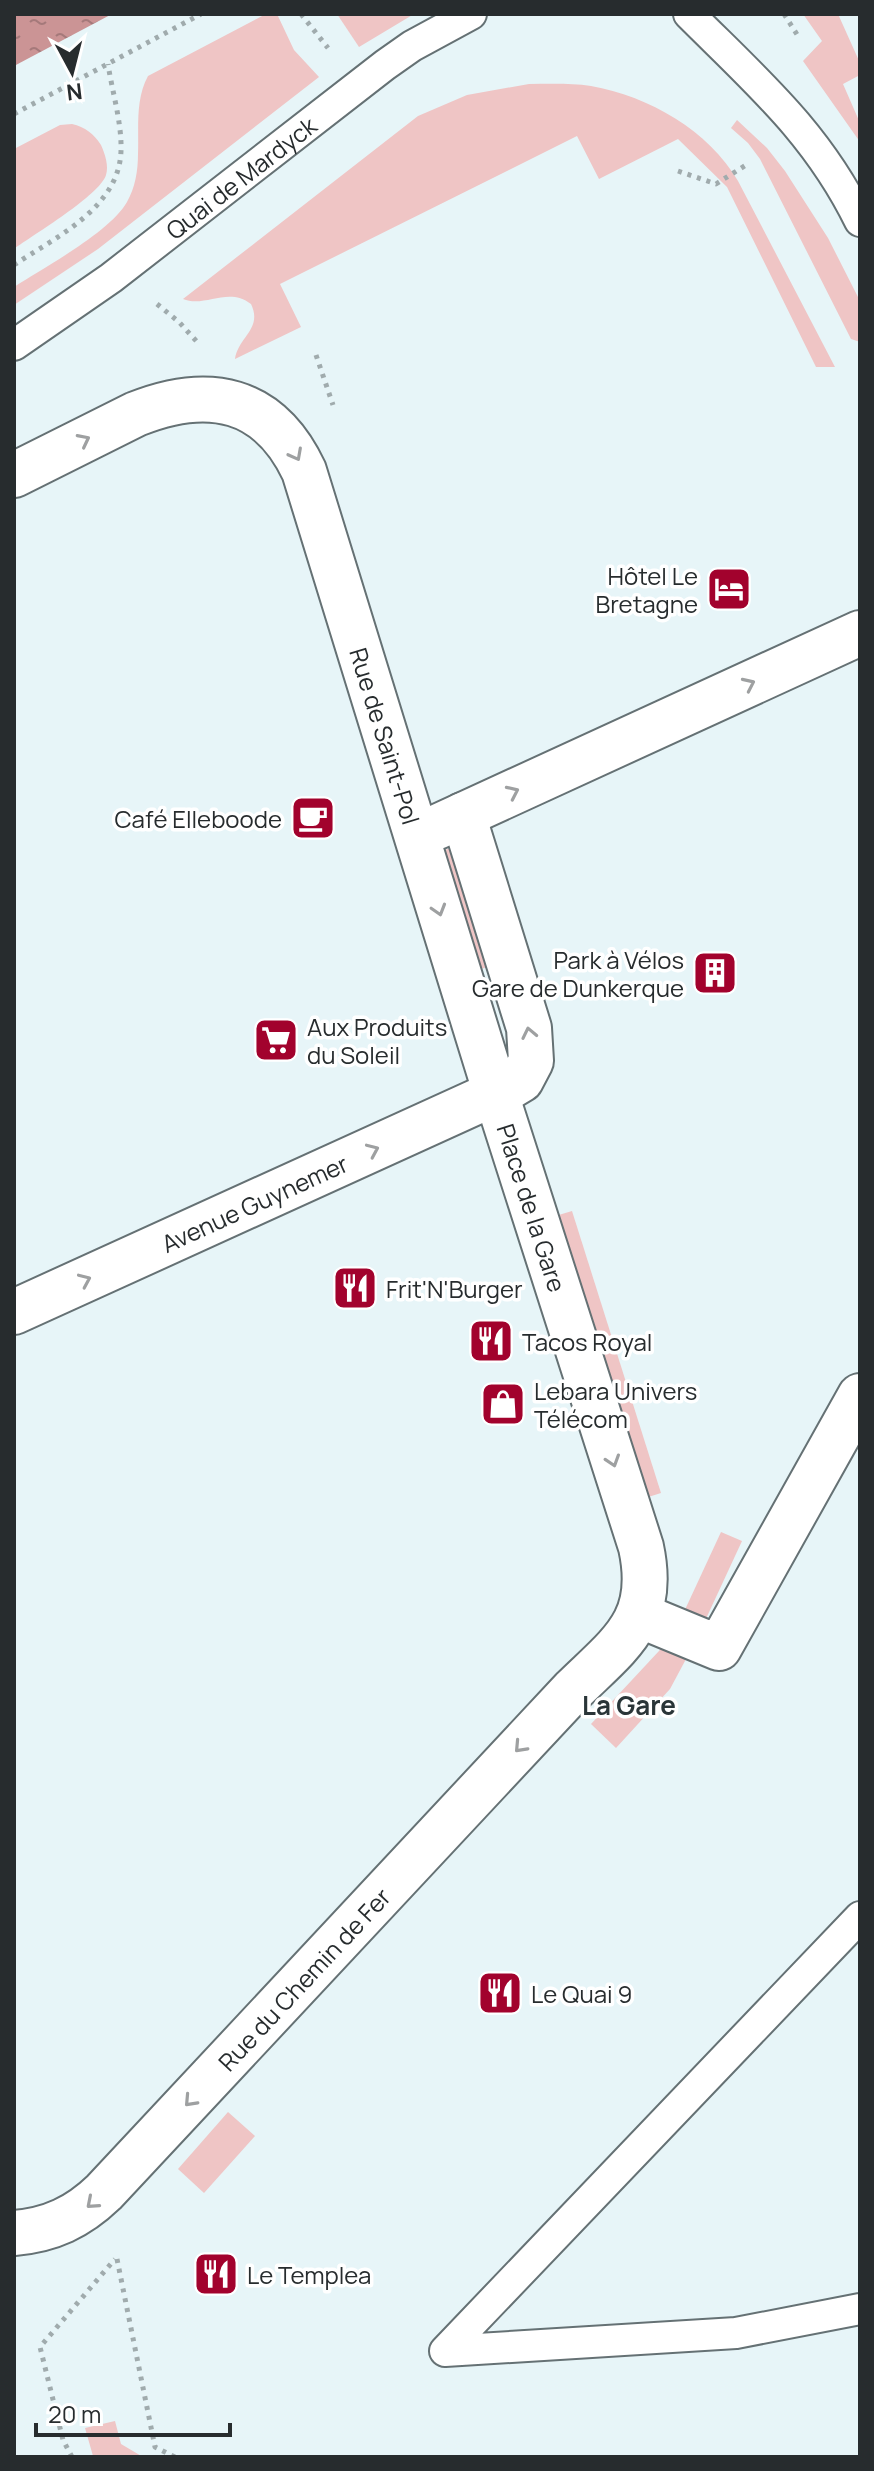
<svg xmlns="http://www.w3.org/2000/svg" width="874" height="2471" viewBox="0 0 874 2471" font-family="Manrope,sans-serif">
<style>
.grass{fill:#efc5c5}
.water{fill:url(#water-ripples)}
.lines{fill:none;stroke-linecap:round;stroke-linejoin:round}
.service-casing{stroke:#657174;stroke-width:34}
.pedestrian-casing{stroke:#657174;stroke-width:48}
.minor-casing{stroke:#657174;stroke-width:48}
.path{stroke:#a0abad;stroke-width:5;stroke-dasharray:4 6;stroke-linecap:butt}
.service{stroke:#fff;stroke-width:30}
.pedestrian{stroke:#fff;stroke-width:44}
.minor{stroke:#fff;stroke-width:44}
.oneway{stroke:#9ea0a1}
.labels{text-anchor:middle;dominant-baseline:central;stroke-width:7;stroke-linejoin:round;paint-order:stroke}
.street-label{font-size:24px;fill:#272c2e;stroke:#fff}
.poi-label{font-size:24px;fill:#272c2e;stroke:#fff;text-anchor:start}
.neighbourhood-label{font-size:26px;font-weight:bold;fill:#2a3538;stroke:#fff}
</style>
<defs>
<pattern id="water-ripples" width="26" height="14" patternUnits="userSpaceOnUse" patternTransform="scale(2)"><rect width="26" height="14" fill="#cb9495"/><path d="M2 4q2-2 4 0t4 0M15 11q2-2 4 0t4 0" fill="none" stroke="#a5797a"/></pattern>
</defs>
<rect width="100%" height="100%" fill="#e7f5f8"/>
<g class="grass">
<path d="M266,14H277L294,50L319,77L98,249L14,305V287C45,267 110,232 127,202C135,188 138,171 138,154C139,128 135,100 148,76Z"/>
<path d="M337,14H414L359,47Z"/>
<path d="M803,14H838L860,63V75L843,84L860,123V142L803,61L822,41Z"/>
<path d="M529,84C549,84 571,83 591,86C649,96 709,131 738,181L835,367H816L727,187L678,139L599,179L577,136L280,284L301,327L235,359C238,337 263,329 251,304C228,286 205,308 183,299L418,116L467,95Z"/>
<path d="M737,120L767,148L785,171L828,238L860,301V342L851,339L760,159L748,143L731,128Z"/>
<path d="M72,124C85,127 94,134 101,145C105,154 109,166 106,175C100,195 33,235 14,249V149L60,125Z"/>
<path d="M454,847L491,966L474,971L438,852Z"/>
<path d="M572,1211L661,1493L642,1499L552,1217Z"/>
<path d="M721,1532L742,1541L704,1623L683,1614Z"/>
<path d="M672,1637L693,1646L670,1689L616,1748L591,1724Z"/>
<path d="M228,2112L255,2136L204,2193L178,2169Z"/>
<path d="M115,2421L121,2444L143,2457L93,2456L85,2428Z"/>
</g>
<path class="water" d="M14,14H112L14,66Z"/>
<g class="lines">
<g class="service-casing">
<g id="service">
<path d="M689,14C757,82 817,133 860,221"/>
<path id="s1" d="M14,345L111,278L385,65L412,46L471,14"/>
<path d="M860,1917L445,2351L736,2333L860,2309"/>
</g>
</g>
<g class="pedestrian-casing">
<path id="pedestrian" d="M639,1615L719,1648L860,1396"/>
</g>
<g class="minor-casing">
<g id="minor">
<path id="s2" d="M14,475L136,414C209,385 269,397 304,471L496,1094L641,1547C657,1621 621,1643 573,1690L104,2192C78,2217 51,2230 14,2233"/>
<path d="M437,827L860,633"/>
<path id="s3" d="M14,1312L511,1086L521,1080L531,1061L529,1028L463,815"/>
</g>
</g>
<g class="path">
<path d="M301,14L328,48"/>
<path d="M784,14L798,36"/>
<path d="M14,114L201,14"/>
<path d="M678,171L716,184L746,165"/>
<path d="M14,265C56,237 119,208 121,151C122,123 112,91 108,64"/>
<path d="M157,304L179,322L199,344"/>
<path d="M316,355L333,405"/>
<path d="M117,2259L155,2447L175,2457"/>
<path d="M72,2457L63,2440L40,2347L115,2259"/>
</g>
<use href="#service" class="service"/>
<use href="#pedestrian" class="pedestrian"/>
<use href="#minor" class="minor"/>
</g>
<defs><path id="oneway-chevron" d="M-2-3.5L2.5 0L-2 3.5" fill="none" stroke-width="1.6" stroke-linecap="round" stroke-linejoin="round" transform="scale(2)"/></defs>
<g class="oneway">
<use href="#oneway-chevron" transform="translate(84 440) rotate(-27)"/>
<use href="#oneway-chevron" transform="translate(296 455) rotate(62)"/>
<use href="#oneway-chevron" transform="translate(749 684) rotate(-25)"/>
<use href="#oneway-chevron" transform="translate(513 792) rotate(-25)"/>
<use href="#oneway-chevron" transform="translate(439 910) rotate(73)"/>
<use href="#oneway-chevron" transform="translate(529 1033) rotate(-102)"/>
<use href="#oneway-chevron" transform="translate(373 1150) rotate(-24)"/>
<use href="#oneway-chevron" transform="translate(85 1280) rotate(-24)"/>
<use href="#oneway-chevron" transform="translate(613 1461) rotate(72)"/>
<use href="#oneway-chevron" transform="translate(520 1747) rotate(133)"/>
<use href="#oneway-chevron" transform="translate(190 2101) rotate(133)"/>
<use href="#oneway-chevron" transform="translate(92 2203) rotate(139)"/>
</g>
<defs>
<g id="hotel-square" transform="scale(2.3)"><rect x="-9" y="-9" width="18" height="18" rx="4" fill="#a2022d" stroke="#fff"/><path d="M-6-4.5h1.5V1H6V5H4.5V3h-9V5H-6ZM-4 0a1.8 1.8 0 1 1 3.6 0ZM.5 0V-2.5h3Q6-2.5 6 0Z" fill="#fff"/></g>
<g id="cafe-square" transform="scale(2.3)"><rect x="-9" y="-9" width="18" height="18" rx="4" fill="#a2022d" stroke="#fff"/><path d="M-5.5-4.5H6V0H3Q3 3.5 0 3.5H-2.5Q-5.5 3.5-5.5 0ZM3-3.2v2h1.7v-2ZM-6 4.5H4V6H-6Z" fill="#fff"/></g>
<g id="building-square" transform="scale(2.3)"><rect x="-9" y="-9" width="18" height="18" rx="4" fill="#a2022d" stroke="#fff"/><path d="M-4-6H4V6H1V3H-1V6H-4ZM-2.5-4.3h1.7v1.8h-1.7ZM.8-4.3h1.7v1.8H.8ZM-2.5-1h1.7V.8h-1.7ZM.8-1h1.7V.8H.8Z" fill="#fff"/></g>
<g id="supermarket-square" transform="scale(2.3)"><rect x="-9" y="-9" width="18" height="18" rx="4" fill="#a2022d" stroke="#fff"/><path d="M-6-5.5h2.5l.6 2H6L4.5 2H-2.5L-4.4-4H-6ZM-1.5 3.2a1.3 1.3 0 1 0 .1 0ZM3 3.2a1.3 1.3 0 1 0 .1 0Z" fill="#fff"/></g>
<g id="restaurant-square" transform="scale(2.3)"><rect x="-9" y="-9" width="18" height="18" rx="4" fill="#a2022d" stroke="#fff"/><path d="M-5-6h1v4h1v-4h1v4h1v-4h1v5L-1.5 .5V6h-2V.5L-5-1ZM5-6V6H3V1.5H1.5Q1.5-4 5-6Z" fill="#fff"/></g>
<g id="shop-square" transform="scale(2.3)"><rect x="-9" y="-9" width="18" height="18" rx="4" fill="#a2022d" stroke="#fff"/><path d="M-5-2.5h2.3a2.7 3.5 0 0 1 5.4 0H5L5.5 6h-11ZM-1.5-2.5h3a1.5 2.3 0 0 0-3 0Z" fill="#fff"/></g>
</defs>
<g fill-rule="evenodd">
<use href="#hotel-square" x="729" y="589"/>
<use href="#cafe-square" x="313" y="818"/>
<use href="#building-square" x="715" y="973"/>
<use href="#supermarket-square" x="276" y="1040"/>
<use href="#restaurant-square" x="355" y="1288"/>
<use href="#restaurant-square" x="491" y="1341"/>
<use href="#shop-square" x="503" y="1404"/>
<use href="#restaurant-square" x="500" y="1993"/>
<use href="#restaurant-square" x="216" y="2274"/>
</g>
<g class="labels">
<g class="street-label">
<text stroke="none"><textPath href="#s1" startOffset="282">Quai de Mardyck</textPath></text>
<text stroke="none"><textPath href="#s2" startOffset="614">Rue de Saint-Pol</textPath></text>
<text stroke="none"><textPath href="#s3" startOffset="264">Avenue Guynemer</textPath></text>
<text stroke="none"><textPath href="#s2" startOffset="1108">Place de la Gare</textPath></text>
<text transform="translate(304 1979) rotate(-47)">Rue du Chemin de Fer</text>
</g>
<g class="poi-label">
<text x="698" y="575" text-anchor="end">Hôtel Le<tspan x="698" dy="28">Bretagne</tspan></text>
<text x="282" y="818" text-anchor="end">Café Elleboode</text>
<text x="684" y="959" text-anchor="end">Park à Vélos<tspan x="684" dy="28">Gare de Dunkerque</tspan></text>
<text x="307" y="1026">Aux Produits<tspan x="307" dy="28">du Soleil</tspan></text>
<text x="386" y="1288">Frit'N'Burger</text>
<text x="522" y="1341">Tacos Royal</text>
<text x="534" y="1390">Lebara Univers<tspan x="534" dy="28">Télécom</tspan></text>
<text x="531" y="1993">Le Quai 9</text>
<text x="247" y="2274">Le Templea</text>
</g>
<g class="neighbourhood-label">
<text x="629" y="1705">La Gare</text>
</g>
</g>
<rect width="874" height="2471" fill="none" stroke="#272c2e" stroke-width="32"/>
<g transform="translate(72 72) rotate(173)" stroke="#ffffff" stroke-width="6" paint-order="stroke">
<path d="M0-6L14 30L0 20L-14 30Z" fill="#272c2e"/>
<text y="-12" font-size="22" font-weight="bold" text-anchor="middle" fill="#272c2e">N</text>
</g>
<path d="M36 2423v12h194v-12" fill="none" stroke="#272c2e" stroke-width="4"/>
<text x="48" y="2423" font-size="24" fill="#272c2e" stroke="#ffffff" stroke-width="6" paint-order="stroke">20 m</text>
</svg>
